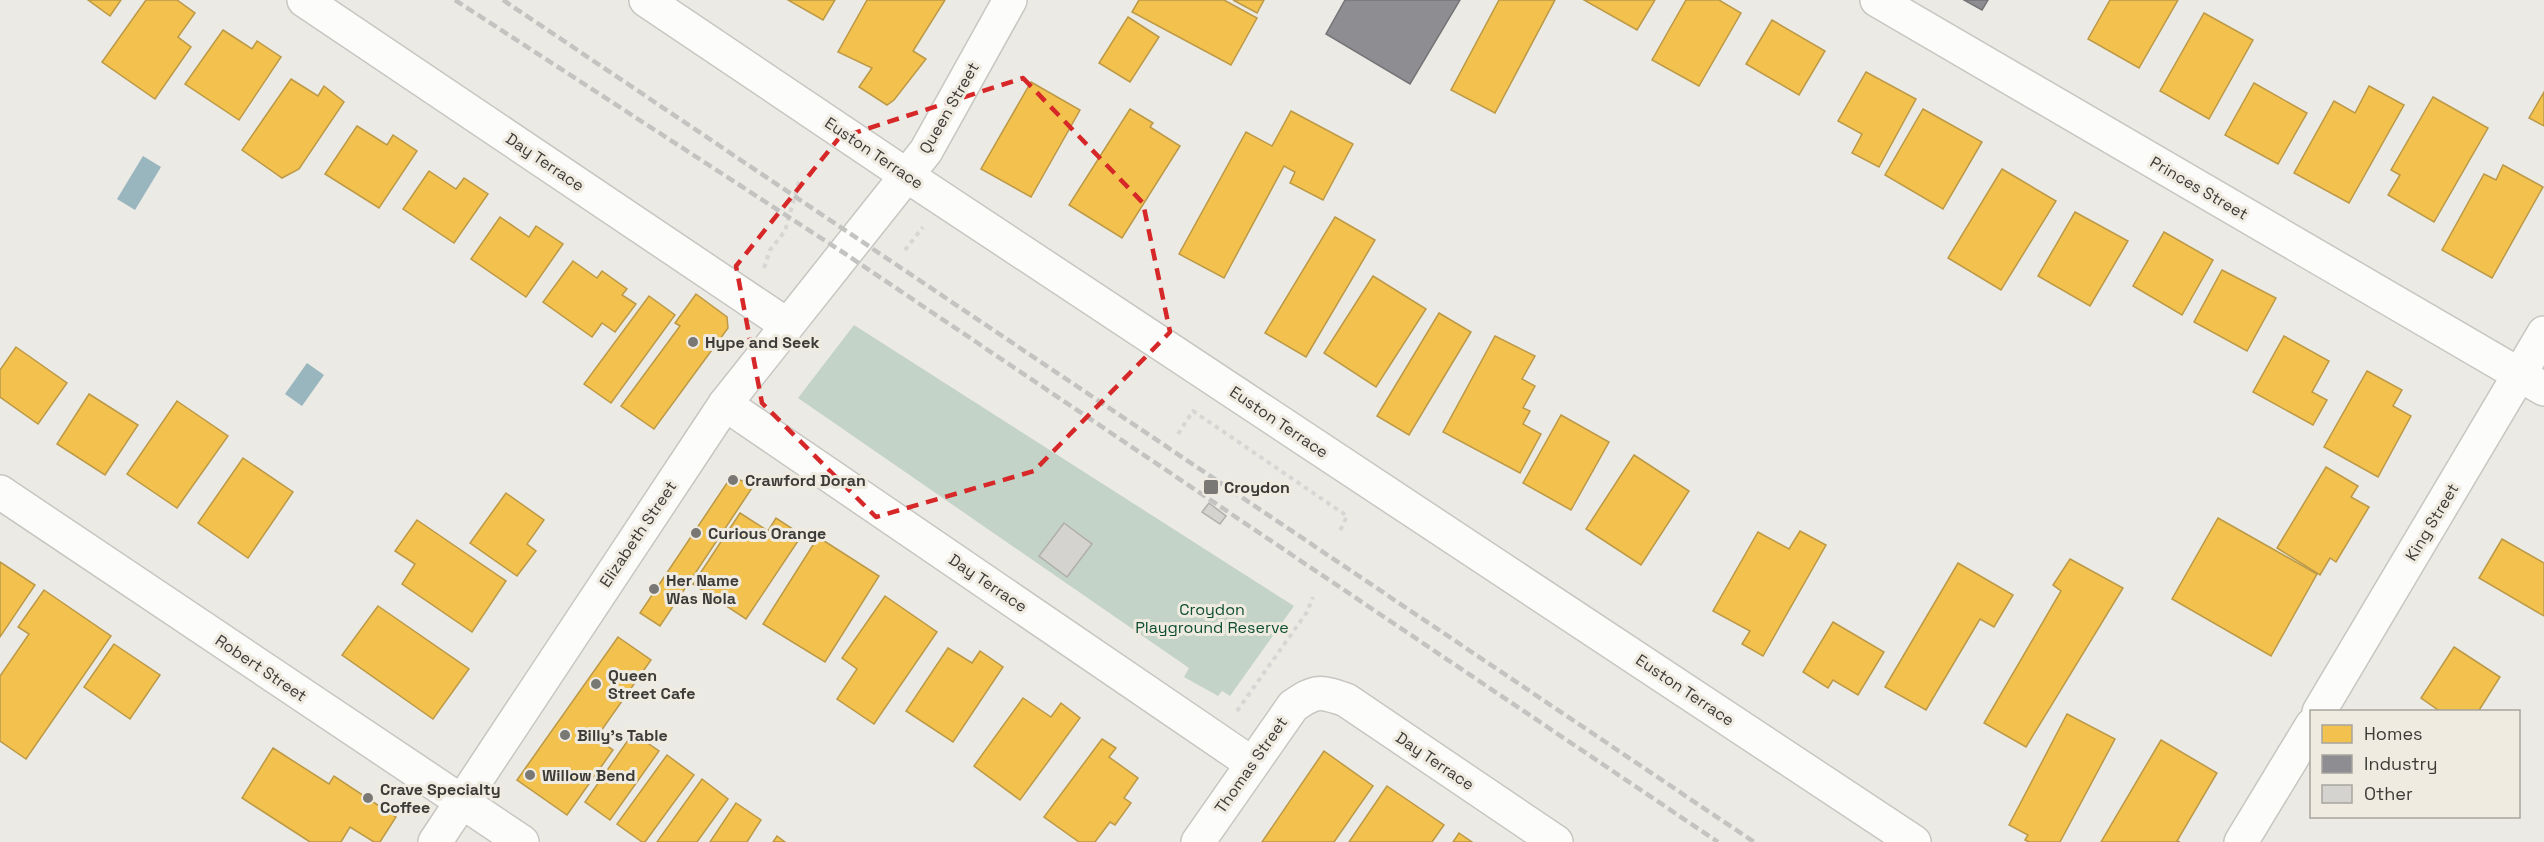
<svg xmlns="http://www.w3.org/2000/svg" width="2544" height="842" viewBox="0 0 2544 842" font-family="'Space Grotesk',sans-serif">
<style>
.green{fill:#c4d3c7}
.water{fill:#99b6bf}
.homes{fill:#f2c14e;stroke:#bb9947;stroke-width:1.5}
.industry{fill:#8d8d92;stroke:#757477;stroke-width:1.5}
.building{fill:#d5d3cf;stroke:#b0aeaa;stroke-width:1.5}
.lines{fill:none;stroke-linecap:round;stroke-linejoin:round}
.street-casing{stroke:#c7c6c1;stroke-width:36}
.path{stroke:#d8d6d5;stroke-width:4;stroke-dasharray:4.5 4.5;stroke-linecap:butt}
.street{stroke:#fcfcfb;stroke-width:33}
.rail{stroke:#c3c3c1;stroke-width:4.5;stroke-dasharray:9 4.5;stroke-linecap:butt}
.marked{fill:none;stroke:#d62828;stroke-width:4.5;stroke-dasharray:12 8;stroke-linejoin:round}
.poi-dot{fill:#7a7874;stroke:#efebe1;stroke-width:2}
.labels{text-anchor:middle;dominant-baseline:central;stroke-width:6;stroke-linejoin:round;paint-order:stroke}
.street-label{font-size:16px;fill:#3c3b37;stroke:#efebe1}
.poi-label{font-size:16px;font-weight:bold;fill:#3c3b37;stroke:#efebe1;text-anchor:start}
.park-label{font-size:16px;fill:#0e4f32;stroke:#efebe1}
</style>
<rect width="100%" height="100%" fill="#eceae4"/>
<path class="green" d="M854,325L1294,606L1230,696L1222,691L1218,696L1184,677L1189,668L798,398Z"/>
<g class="water">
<path d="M143,156L161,167L135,210L117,199Z"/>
<path d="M307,363L324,375L302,406L285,394Z"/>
</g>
<g class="homes">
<path d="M88,0H121L110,16Z"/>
<path d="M146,0H177L195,13L178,37L191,47L155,99L102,62Z"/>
<path d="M788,0H835L823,20Z"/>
<path d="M867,0H945L913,51L926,59L894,100L887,105L859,87L872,68L838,52Z"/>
<path d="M1139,0H1224L1257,18L1231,65L1132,12Z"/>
<path d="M1233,0H1264L1257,13Z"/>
<path d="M1499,0H1555L1495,113L1451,90Z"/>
<path d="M1584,0H1655L1637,30Z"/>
<path d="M1686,0H1719L1741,13L1699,86L1652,60Z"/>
<path d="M2110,0H2178L2139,68L2088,39Z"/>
<path d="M2204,13L2253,40L2209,119L2160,91Z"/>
<path d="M1128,17L1159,37L1130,82L1099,63Z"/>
<path d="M1772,20L1825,51L1799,95L1746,64Z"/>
<path d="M223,30L252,49L257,41L281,57L239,120L185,84Z"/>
<path d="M1866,72L1916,99L1879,167L1852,153L1862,134L1838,121Z"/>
<path d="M291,79L318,96L324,86L344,102L299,169L282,178L242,150Z"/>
<path d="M1031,82L1080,110L1031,197L981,169Z"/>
<path d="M2254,83L2307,113L2278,164L2225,135Z"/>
<path d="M2369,86L2404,105L2349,203L2294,173L2334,101L2355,113Z"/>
<path d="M2544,92V126L2529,118Z"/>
<path d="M2433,97L2488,128L2434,222L2388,195L2400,175L2391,170Z"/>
<path d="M1130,109L1153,123L1150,127L1180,146L1122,238L1069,205Z"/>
<path d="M1923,109L1982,142L1943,209L1885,175Z"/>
<path d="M1291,111L1353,144L1323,200L1290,183L1295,172L1284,166L1224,278L1179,254L1246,132L1272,146Z"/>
<path d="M357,126L387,145L393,135L417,151L379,208L325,174Z"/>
<path d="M2503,165L2543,187L2492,278L2442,250L2484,174L2496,180Z"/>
<path d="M2002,169L2056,201L2001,290L1948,258Z"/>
<path d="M429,171L456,189L464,178L488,194L454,243L403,209Z"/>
<path d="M2075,212L2128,241L2090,306L2038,276Z"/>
<path d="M500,217L529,237L536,226L563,244L526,297L471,259Z"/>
<path d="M1335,217L1375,240L1306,357L1265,333Z"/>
<path d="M2164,232L2213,260L2182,315L2133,286Z"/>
<path d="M573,261L597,278L602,271L627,289L622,295L636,304L615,332L602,323L592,337L543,302Z"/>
<path d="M2222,270L2276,298L2247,351L2194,322Z"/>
<path d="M1373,276L1426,309L1376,387L1324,353Z"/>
<path d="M696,294L727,317L728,328L654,429L621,406L680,326L675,323Z"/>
<path d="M649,296L675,315L611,403L584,384Z"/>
<path d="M1439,313L1471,332L1409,435L1377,416Z"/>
<path d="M1495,336L1535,356L1522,379L1535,386L1523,408L1530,411L1523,424L1541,434L1520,473L1443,432Z"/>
<path d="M2284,336L2329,361L2312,392L2327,400L2313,425L2253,392Z"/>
<path d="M16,347L67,383L38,424L0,397V370Z"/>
<path d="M2367,371L2402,390L2393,406L2411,416L2378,477L2324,447Z"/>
<path d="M89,394L138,425L105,475L57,444Z"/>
<path d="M177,401L228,436L177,508L127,474Z"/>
<path d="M1561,415L1609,442L1571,510L1523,483Z"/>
<path d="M1634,455L1689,491L1641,565L1586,529Z"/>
<path d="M243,458L293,492L248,558L198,523Z"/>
<path d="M2326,467L2358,486L2351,497L2369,507L2336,562L2330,558L2320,575L2277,548Z"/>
<path d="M731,477L754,485L660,626L640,613Z"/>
<path d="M506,493L544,520L527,544L536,551L517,576L470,543Z"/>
<path d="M740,513L768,531L776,518L802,535L746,619L693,584Z"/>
<path d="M2218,518L2317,574L2271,656L2172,599Z"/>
<path d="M417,520L506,581L472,632L402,584L415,564L395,551Z"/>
<path d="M1800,531L1826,545L1763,656L1742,644L1750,631L1713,611L1758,532L1789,549Z"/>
<path d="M818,537L879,576L825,662L763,624Z"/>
<path d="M2502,539L2544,563V616L2479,578Z"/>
<path d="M2070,559L2123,588L2026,747L1984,723L2061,591L2053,585Z"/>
<path d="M0,562L35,585L0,637Z"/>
<path d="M1958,563L2013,595L1994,627L1980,619L1926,710L1885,687Z"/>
<path d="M44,590L111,636L26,759L0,741V676L29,634L18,627Z"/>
<path d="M885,596L937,632L874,724L837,699L857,669L842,658Z"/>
<path d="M378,606L469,669L433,719L342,655Z"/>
<path d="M1833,622L1884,652L1858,695L1833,680L1828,688L1803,672Z"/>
<path d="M618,637L651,660L596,738L613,750L567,815L517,780Z"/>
<path d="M114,644L160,675L130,719L84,687Z"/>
<path d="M2454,647L2500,677L2478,712H2441L2421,698Z"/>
<path d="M948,648L972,663L980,651L1003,667L953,742L906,711Z"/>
<path d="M1023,698L1051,717L1061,703L1080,718L1020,800L974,766Z"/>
<path d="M2067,714L2115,739L2060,842H2029L2025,840L2028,835L2009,825Z"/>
<path d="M633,733L659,751L610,820L585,802Z"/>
<path d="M1102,739L1116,748L1109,757L1138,778L1124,798L1131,803L1115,825L1110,822L1095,842H1079L1044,817Z"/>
<path d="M2161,740L2217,773L2177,841L2180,842H2101Z"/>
<path d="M273,748L329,784L334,776L396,817L380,842H374L350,827L341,842H310L242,798Z"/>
<path d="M1324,751L1373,786L1334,842H1262Z"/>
<path d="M667,755L694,775L645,842H642L617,824Z"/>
<path d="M702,779L728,799L697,842H657Z"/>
<path d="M1387,786L1444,825L1432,842H1349Z"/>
<path d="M736,803L761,820L747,842H710Z"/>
<path d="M1459,833L1472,842H1453Z"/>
<path d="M777,836L785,842H773Z"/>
</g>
<g class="industry">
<path d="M1345,0H1460L1410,84L1326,34Z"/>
<path d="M1964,0H1988L1982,10Z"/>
</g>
<g class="building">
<path d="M1209,503L1226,516L1220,524L1202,512Z"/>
<path d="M1064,523L1092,544L1067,577L1039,556Z"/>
</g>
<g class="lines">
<g class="street-casing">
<g id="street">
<path d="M304,0L787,325"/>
<path d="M646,0L906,175L1914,842"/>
<path d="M1877,0L2544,389"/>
<path d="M725,404L1251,763"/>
<path d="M0,492L522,842"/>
<path d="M2319,712L2544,333"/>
<path d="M435,842L725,404L926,151L1010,0"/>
<path d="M1198,842L1293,706C1316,690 1320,691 1346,700L1556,842"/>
<path d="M2241,842L2312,725"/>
</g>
</g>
<g class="path">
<path d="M905,250L923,227"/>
<path d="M764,268L770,250L785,231L800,178"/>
<path d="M1178,434L1193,411L1347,516L1339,533"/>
<path d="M1237,711L1307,612L1313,597"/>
</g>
<use href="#street" class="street"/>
<g class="rail">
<path d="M455,0L844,253L1718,842"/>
<path d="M503,0L1754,842"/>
</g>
</g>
<path class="marked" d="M1023,78L1143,203L1170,332L1034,471L876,517L762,403L736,266L839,138Z"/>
<g class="poi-dot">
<circle cx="693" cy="342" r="6"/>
<circle cx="733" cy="480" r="6"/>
<rect x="1203" y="479" width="16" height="16" rx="3"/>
<circle cx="696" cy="533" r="6"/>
<circle cx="654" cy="589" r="6"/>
<circle cx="596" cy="684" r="6"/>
<circle cx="565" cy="735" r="6"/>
<circle cx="530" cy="775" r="6"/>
<circle cx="368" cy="798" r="6"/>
</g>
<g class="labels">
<g class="street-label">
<text transform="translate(949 108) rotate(-60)">Queen Street</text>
<text transform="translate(874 153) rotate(34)">Euston Terrace</text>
<text transform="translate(545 162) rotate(34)">Day Terrace</text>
<text transform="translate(2199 188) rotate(30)">Princes Street</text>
<text transform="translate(1279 422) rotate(34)">Euston Terrace</text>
<text transform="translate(2432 522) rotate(-59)">King Street</text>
<text transform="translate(638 534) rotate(-56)">Elizabeth Street</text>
<text transform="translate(988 583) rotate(34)">Day Terrace</text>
<text transform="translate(261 668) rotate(34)">Robert Street</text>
<text transform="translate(1685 690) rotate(34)">Euston Terrace</text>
<text transform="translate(1435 761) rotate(34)">Day Terrace</text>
<text transform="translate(1251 765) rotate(-55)">Thomas Street</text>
</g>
<g class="poi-label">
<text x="705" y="342">Hype and Seek</text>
<text x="745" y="480">Crawford Doran</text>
<text x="1224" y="487">Croydon</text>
<text x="708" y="533">Curious Orange</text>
<text x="666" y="580">Her Name<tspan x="666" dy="18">Was Nola</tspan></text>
<text x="608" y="675">Queen<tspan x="608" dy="18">Street Cafe</tspan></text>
<text x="577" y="735">Billy's Table</text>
<text x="542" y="775">Willow Bend</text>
<text x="380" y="789">Crave Specialty<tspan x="380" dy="18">Coffee</tspan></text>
</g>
<g class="park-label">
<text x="1212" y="609">Croydon<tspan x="1212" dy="18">Playground Reserve</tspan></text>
</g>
</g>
<rect x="2310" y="710" width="210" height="108" fill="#efebe1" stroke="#a7a59d" stroke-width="1.5"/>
<rect x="2322" y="725" width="30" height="18" fill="#f2c14e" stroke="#a7a59d" stroke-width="1.5"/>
<text x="2364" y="740" font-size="18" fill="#3c3b37">Homes</text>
<rect x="2322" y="755" width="30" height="18" fill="#8d8d92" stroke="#a7a59d" stroke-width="1.5"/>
<text x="2364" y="770" font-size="18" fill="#3c3b37">Industry</text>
<rect x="2322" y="785" width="30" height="18" fill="#d5d3cf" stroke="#a7a59d" stroke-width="1.5"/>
<text x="2364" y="800" font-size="18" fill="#3c3b37">Other</text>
</svg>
